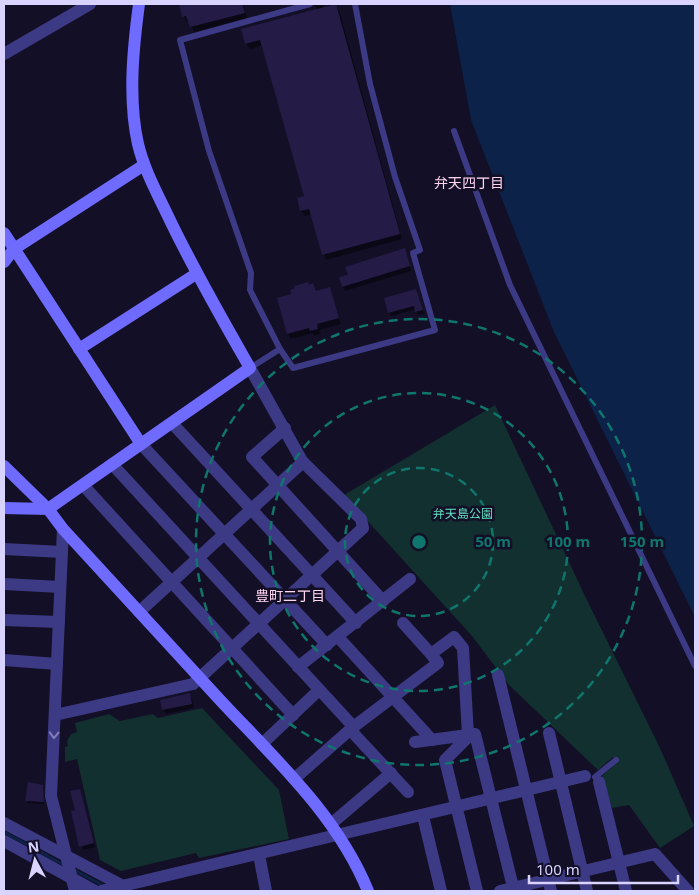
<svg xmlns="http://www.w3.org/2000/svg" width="699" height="895" viewBox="0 0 699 895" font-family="'Noto Sans','Noto Sans JP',sans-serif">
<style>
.green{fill:#12302f}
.water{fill:#0c2248}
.shadow{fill:#0007}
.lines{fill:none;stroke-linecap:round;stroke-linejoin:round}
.stream{stroke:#0c2248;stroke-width:3}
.building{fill:#241b47}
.lane{stroke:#3d3a85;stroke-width:6}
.street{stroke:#3d3a85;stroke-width:12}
.secondary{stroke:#6f6bff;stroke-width:12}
.oneway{stroke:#837fbc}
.ring{fill:none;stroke:#0f766e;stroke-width:2.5;stroke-dasharray:9 6}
.labels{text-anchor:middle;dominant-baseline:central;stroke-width:5;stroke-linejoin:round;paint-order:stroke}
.park-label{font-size:12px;fill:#5fe0c0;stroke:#130f26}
.neighbourhood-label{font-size:14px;fill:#ffd6f0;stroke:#130f26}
.centre{fill:#0f766e;stroke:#130f26;stroke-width:2.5}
.ring-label{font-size:15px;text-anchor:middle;font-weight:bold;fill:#0f766e;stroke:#130f26;stroke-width:5;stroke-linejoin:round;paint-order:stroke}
</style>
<rect width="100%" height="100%" fill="#130f26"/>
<g class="green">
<path d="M495,405L585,596L660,748L694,826L660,848L629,805L612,808L602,776L618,762L613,757L598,770L509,685L472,636L344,495Z"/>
<path d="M202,708L279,790L289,839L199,858L196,853L121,871L100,860L77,759L65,762V747L68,746L67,741L71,734L77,732L75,723L109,714L120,721L153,714L158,718Z"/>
</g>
<path class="water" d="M450,4H695V617L554,332L471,120Z"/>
<g class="shadow">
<path d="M180,4H243L247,18L194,32L189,21L187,22L184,16Z"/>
<path d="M315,4H323L324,7L335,4L339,10L402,239L326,260L312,214L305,216L301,211L298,199L305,196L263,45L250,49L246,44L317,10Z"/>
<path d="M406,254L411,271L345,291L343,287L341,278Z"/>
<path d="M313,285L316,292L329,289L341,324L319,330L321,334L314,336L313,333L291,339L288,334L293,295Z"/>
<path d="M416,290L424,314L418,315L416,309L391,316L385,299Z"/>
<path d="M190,694L194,708L166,714L163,710Z"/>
<path d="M43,786L44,804L28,803L26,801Z"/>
<path d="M79,791L95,847L83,850L77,811Z"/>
</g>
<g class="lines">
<g class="stream">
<path d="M4,832L64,865"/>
<path d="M74,870L104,886"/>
</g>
</g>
<g class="building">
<path d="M179,4H242L245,13L190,27L186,16L182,17Z"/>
<path d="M336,4L400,234L322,255L309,209L300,211L297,198L304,196L260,40L245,44L241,29Z"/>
<path d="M405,248L410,266L342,287L339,277L348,275L345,267Z"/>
<path d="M308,282L309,285L313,283L316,291L330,287L339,318L317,324L318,329L310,331L309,328L287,334L277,298L291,294L290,290L295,288L294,286Z"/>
<path d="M416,289L423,310L415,312L414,306L388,313L384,298Z"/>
<path d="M190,693L192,704L162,710L160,700Z"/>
<path d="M28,782L43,785L44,802L25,801Z"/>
<path d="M80,789L94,843L79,847L71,811L75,810L70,791Z"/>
</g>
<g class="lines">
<g class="lane">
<path d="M454,131L510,285L695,666"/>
<path d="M280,349L293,368L435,330L413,253L420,250L395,177L370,84L355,4"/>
<path d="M250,368L280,349L250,290L251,273L209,151L180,40L310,4"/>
<path d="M595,777L616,760"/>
</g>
<g class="street">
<path d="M4,54L90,4"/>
<path d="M172,423L356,623"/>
<path d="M285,428L252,457L383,601"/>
<path d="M141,444L327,645"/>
<path d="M112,464L351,724L354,734L408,792"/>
<path d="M83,485L293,715"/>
<path d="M63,529L51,796L75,891"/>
<path d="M4,549L62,552"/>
<path d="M4,584L60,587"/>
<path d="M139,612L303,462"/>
<path d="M4,620L59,622"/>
<path d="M403,623L431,654"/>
<path d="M338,637L432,740"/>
<path d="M4,660L57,664"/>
<path d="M298,667L410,579"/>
<path d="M498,675L551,891"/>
<path d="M55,715L193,684L363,528L361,519L302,461L250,368"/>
<path d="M549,733L587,891"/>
<path d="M415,742L468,735L467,738L445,760L477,891"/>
<path d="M262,744L319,690"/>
<path d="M294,779L352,728L438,663L431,654L454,637L463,648L468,735L475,734L514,891"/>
<path d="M599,782L626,891"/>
<path d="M423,816L441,891"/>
<path d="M4,823L125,887"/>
<path d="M331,824L391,773"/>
<path d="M4,841L95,891"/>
<path d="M259,855L266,891"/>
<path d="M101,891L585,776"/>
<path d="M500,891L655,854L688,891"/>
</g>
<g class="secondary">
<path d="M4,233L141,444"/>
<path d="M4,262L14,249L144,165"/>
<path d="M79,349L196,274"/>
<path d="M4,466L48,509L63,529C115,586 167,643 220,700C275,759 337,815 368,891"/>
<path d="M4,508L48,509L250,368C221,317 192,267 167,214C156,191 144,169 138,144C128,99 133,49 139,4"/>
</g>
</g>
<defs><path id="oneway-chevron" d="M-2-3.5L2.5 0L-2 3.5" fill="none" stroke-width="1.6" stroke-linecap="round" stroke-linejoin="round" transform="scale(1.25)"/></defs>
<use class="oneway" href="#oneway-chevron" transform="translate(54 735) rotate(92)"/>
<g class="ring">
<circle cx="419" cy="542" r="74"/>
<circle cx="419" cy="542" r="149"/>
<circle cx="419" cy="542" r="223"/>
</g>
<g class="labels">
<g class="park-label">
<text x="463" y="513">弁天島公園</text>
</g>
<g class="neighbourhood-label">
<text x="469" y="182">弁天四丁目</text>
<text x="290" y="595">豊町二丁目</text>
</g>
</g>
<circle cx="419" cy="542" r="8" class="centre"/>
<g class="ring-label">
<text x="493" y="547">50 m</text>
<text x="568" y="547">100 m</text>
<text x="642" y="547">150 m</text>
</g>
<rect width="699" height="895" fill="none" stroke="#d9d4ff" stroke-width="10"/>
<g transform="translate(35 860) rotate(353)" stroke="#130f26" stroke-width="4" paint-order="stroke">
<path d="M0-4L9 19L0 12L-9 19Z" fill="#d9d4ff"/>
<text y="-8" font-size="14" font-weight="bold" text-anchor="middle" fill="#d9d4ff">N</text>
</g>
<path d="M529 875v8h149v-8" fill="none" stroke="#d9d4ff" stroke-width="2.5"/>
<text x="536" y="875" font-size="15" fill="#d9d4ff" stroke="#130f26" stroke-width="4" paint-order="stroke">100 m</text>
</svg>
